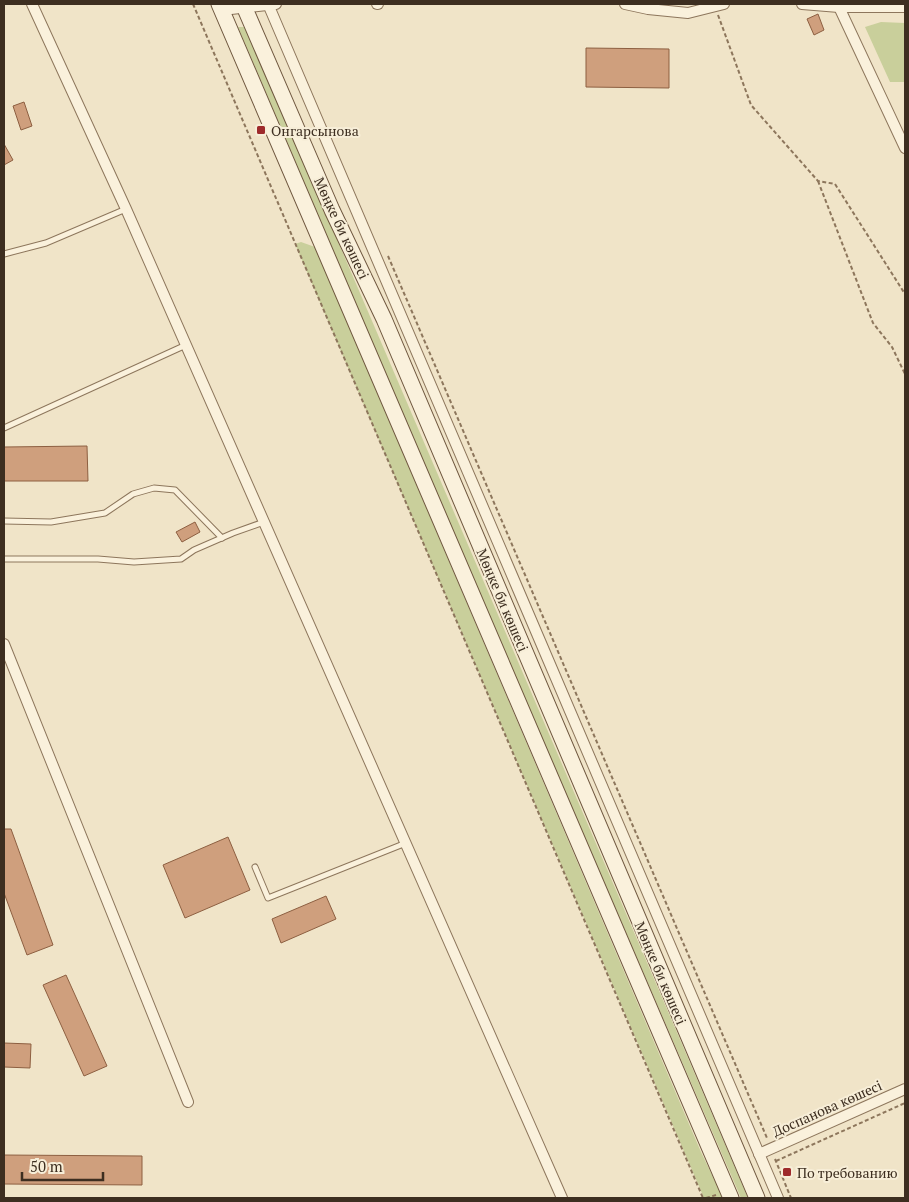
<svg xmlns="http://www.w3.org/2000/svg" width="909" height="1202" viewBox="0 0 909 1202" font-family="'PT Serif',serif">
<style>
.green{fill:#c9cf9b}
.building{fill:#cf9f7d;stroke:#8d5f41}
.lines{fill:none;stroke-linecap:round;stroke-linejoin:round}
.service-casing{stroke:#8d765c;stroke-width:7}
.minor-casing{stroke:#8d765c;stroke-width:12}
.secondary-casing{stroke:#6f573f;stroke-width:17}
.path{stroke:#8d765c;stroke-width:2;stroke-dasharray:4 2.5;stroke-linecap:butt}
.service{stroke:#faf1dc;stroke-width:5}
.minor{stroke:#faf1dc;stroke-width:10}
.secondary{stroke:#faf1dc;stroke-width:15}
.poi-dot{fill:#9e2a2b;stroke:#f7eed8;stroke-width:2}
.labels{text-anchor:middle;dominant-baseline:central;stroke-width:4;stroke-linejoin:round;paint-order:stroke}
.poi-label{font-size:14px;fill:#3d2e20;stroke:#f7eed8;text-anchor:start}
.street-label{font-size:14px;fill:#3d2e20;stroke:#f7eed8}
</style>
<rect width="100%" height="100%" fill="#f0e4c8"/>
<g class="green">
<path d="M881,22L905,23V82H890L865,27Z"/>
<path d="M238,27H246L748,1198H741L514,674Z"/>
<path d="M301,242L315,247L701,1152L723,1198H704L295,244Z"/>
</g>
<g class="building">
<path d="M818,14L824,30L814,35L807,19Z"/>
<path d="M586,48L669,49V88L586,87Z"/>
<path d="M24,102L32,126L21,130L13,106Z"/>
<path d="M4,144L13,160L4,165Z"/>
<path d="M87,446L88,481H4V447Z"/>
<path d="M195,522L200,532L182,542L176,532Z"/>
<path d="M4,829H11L53,945L27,955L4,893Z"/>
<path d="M228,837L250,890L185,918L163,865Z"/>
<path d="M326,896L336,919L281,943L272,919Z"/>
<path d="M66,975L107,1066L84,1076L43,985Z"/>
<path d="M4,1043L31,1044L30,1068L4,1067Z"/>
<path d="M4,1155L142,1156V1185L4,1184Z"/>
</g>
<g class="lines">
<g class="service-casing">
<g id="service">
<path d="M4,254L46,243L126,209"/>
<path d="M4,428L186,345"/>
<path d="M4,521L51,522L105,513L133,494L154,488L175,490L222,538"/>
<path d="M4,559H98L134,562L181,559L194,550L233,533L264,522"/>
<path d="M255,867L268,898L406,843"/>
</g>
</g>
<g class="minor-casing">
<g id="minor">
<path d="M32,4L126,209L562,1198"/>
<path d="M268,4L778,1198"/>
<path d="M377,4H378"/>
<path d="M625,4L648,9L688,13L724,4"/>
<path d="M802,4L839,7H905"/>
<path d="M839,7L905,148"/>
<path d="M222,10L276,4"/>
<path d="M4,644L188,1102"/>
<path d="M759,1154L905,1089"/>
</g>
</g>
<g class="secondary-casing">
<g id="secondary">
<path d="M219,4L731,1198"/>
<path d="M243,4L332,210L384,319L757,1198"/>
</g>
</g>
<g class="path">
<path d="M193,4L703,1198"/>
<path d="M718,15L751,105L818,181L835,184L905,294"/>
<path d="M818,181L873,323L892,347L905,374"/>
<path d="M388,256L767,1138"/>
<path d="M775,1159L791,1198"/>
<path d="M776,1161L905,1103"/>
<path d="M706,1198L716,1195"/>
</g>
<use href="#service" class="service"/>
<use href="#minor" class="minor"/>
<use href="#secondary" class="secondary"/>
</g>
<g class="poi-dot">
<rect x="256" y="125" width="10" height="10" rx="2.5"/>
<rect x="782" y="1167" width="10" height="10" rx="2.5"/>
</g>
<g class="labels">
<g class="poi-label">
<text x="271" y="130">Онгарсынова</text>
<text x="797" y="1172">По требованию</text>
</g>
<g class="street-label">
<text transform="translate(342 228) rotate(65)">Мөңке би көшесі</text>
<text transform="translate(503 600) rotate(67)">Мөңке би көшесі</text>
<text transform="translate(661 973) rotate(67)">Мөңке би көшесі</text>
<text transform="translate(827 1108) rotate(-24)">Доспанова көшесі</text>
</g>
</g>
<rect width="909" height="1202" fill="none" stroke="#3d2e20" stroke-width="10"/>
<path d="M22 1172v8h81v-8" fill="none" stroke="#3d2e20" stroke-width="2.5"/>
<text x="30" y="1172" font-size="15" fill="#3d2e20" stroke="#f7eed8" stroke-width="4" paint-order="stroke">50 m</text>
</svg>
